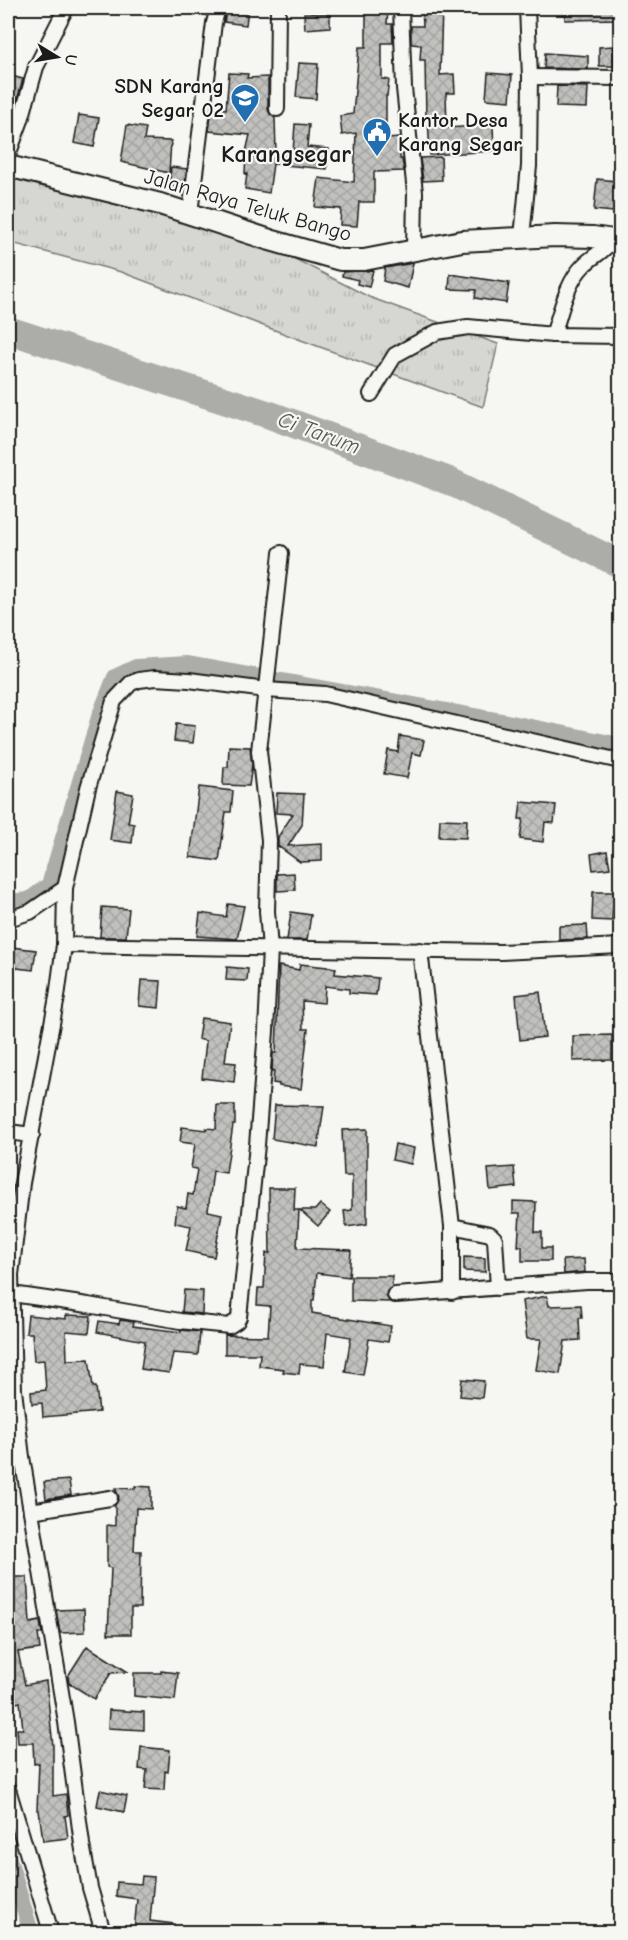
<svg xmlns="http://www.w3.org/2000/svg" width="628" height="1940" viewBox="0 0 628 1940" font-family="'Comic Neue',sans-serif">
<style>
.grass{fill:url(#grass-tufts);stroke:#797977;stroke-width:1.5}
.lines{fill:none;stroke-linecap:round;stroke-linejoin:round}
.canal{stroke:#acaca9;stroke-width:16}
.river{stroke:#acaca9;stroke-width:28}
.building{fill:url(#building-cross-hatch);stroke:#1c1c1c;stroke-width:1.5}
.street-casing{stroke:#1c1c1c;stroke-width:18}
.secondary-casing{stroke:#1c1c1c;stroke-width:24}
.street{stroke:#f6f6f2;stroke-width:14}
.secondary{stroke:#f6f6f2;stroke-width:20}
.labels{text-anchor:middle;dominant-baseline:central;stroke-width:4.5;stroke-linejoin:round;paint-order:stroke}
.poi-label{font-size:21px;font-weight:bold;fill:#1c1c1c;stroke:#f6f6f2;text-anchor:end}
.street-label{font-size:21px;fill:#1c1c1c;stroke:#f6f6f2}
.water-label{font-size:22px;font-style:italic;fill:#565654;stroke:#f6f6f2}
.quarter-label{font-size:24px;font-weight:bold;fill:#1c1c1c;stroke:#f6f6f2}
</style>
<defs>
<pattern id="grass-tufts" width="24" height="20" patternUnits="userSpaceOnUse" patternTransform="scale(1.5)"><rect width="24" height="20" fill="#d6d6d2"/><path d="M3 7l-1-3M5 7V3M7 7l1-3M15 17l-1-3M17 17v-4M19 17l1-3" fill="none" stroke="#b7b7b4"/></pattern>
<pattern id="building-cross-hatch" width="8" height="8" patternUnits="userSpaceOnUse" patternTransform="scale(1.5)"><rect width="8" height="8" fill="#c0c0bd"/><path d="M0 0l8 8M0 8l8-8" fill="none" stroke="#a4a4a2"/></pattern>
</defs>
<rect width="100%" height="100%" fill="#f6f6f2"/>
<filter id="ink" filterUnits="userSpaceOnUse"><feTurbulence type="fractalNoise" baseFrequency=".0167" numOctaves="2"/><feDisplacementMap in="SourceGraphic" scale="12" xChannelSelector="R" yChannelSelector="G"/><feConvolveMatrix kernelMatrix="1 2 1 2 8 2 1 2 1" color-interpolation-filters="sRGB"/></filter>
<g filter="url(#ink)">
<path class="grass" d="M8,177L260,241L369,297L498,344L483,407L301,340L121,272L8,242Z"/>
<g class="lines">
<g class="canal">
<path d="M8,902L29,900L49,885L99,717L115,677L136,667L188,664L502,721L620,745"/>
<path d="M8,1856L31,1932"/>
</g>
<path class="river" d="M8,330L270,415L449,481L620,564"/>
</g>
<g class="building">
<path d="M227,8H248L246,25L224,22Z"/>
<path d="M366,8H388L387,24H392L393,43H382V79L389,80L387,96H386V139L400,138V159H402L404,171L374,172V202H359L357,226L340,225L341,209L315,207L319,178L354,182L356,133L342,135L340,116L353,114L359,47H366Z"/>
<path d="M422,8H442L440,75L454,74L455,93H446L447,128L493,125L494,151L430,155L428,118H426L425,60H420L421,45L412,44L411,42V26H423Z"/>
<path d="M565,8H621V19L565,20Z"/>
<path d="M304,13H330V27L305,29Z"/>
<path d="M614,46V66H599V47Z"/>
<path d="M545,53L588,56V69L544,68Z"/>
<path d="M299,63L318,64L316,99L296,97Z"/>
<path d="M229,73L248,74L247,78L268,77V109L270,114L275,118L276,152L293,153L295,124L309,125L307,147L329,149L327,169L273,164L269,193L245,189L247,174H245L246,152L250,135L209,131L212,107L226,109Z"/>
<path d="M488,73L512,75L510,101L486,99Z"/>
<path d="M8,75L23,79L11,121H8Z"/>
<path d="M557,86L588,87L587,108L556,107Z"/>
<path d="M79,115L99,118L94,147L74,143Z"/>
<path d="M127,125L146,128L144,140L171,141L169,173L121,162Z"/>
<path d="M441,157L442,180L423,181L420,158Z"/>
<path d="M171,167L187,169L184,187L169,186Z"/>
<path d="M597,179L616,181L613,212L594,210Z"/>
<path d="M413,263L408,288L383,281L385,268Z"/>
<path d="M373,270L369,287L357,284L358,280L342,276L343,272Z"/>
<path d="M450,274L509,283L506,303L475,298L476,290L449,289Z"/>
<path d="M176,724L195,726L193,743L174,741Z"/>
<path d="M400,736L424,740L421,755L412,753L407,778L384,774L388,750L398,752Z"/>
<path d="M229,746L250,747L252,765L249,786L223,785L224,767H228Z"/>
<path d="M199,787L233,791L231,812H226L219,861L190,857Z"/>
<path d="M117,791L133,794L128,823L134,824L132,843L110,840Z"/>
<path d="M277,793L304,794L302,825L288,846L322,844V861L300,862L278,846V837L293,814L276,813Z"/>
<path d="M521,802L556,805L554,823L545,822L543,842L520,839L523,819H519Z"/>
<path d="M440,819L467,820L466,838L439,837Z"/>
<path d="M607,851L610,868L593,870L591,854Z"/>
<path d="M294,873L295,890L277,891V874Z"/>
<path d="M593,892H620L619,907H613L612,921L592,920Z"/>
<path d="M228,904L244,906L237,939L197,936L200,913L226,917Z"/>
<path d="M102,907L129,909L126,937H100Z"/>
<path d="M291,912L311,915L307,940H287Z"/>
<path d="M587,925L588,939L559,940V926Z"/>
<path d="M11,947L36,950L33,970L8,967Z"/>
<path d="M300,964L336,968L335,974L378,978L376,995L349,993V989L325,986L324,1003L302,1001L303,1029H308L301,1089L279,1086V1084L273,1083L274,1071H272L273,1053H276L279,966L299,970Z"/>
<path d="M227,967L248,969L247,981L226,980Z"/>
<path d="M141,980L161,981L159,1008L139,1006Z"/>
<path d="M540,992L545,1037L520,1040L516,995Z"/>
<path d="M201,1018L230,1022L225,1062L236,1063L234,1082L202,1078L206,1041L198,1039Z"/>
<path d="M612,1035V1060L573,1061V1036Z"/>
<path d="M217,1105H235V1125H233L226,1173L213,1171L208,1211L222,1214L214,1257L186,1251L191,1226L175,1223L177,1206L186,1208L188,1194L193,1195L197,1169L191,1168L195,1144L180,1142L182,1127L206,1130V1128L216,1129Z"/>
<path d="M275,1105L324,1106L318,1147L272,1139Z"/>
<path d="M367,1129V1224L346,1227L344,1211L352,1210V1176H344L342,1130Z"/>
<path d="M395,1144L414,1148L411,1164L392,1160Z"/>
<path d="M514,1167L516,1187L490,1190L488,1169Z"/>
<path d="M269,1188H295L294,1210H299L297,1248L351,1250L349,1277L317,1273L314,1300H312V1313L391,1326L388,1342L369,1339L363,1375L345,1372L351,1337L327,1333L324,1366L300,1364L299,1374L283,1372L284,1369L259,1366L260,1354H225V1335L268,1336L270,1306L257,1305L258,1288H264L266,1253H270Z"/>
<path d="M513,1201L536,1202L535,1232H542V1248H551V1261H522V1246H518L520,1213H513Z"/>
<path d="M320,1204L330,1212L318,1226L300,1210H315Z"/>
<path d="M464,1257L485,1258V1272L464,1271Z"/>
<path d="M584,1259L585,1272L564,1274L563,1260Z"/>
<path d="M351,1276H392V1287L387,1291L386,1295L390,1302L351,1301Z"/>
<path d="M184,1290L203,1291L202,1314L182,1312Z"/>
<path d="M547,1296L549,1306L581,1305L582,1318H579L580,1340L565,1341L560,1374L536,1370L541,1339H527L522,1301Z"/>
<path d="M28,1315L66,1319V1315L91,1316L89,1333L66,1331L67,1360L89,1359L93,1387H96L99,1412L43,1417L42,1403L32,1404L31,1392L46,1390L44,1360L34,1361L32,1333H26Z"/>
<path d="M120,1320L134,1322L133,1326L181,1332V1330L200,1332L198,1355L173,1353L169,1373L141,1369L145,1341L97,1332L99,1321L119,1324Z"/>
<path d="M462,1379L484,1381L482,1398L460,1396Z"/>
<path d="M69,1480L71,1495L46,1499L44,1482Z"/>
<path d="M135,1486L151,1487V1509L136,1508L134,1551H141L140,1608H131V1634H108L111,1568L107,1567V1525L115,1526V1505L119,1497L115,1488L135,1489Z"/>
<path d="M8,1577H27L30,1623L40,1621L42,1634H38L40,1649L18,1652L25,1685L46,1681L53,1746V1796L66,1794L68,1815L65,1816L68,1838L43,1841L39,1810H37L39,1763L34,1764L33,1743H18L17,1729H23L20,1702L8,1705Z"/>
<path d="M84,1609L85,1632L60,1633L56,1610Z"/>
<path d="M87,1646L128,1672L111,1673L94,1699L69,1683L68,1676Z"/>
<path d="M161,1671L178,1673L175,1700L134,1696V1673H161Z"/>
<path d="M109,1710L144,1712V1730L108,1728Z"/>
<path d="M141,1747L170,1750L168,1772L165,1771L164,1790L145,1789L147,1770L139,1769Z"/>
<path d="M100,1790L127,1796L124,1812L97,1806Z"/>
<path d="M142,1876L154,1877L150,1921L174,1924L173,1932H134L137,1899L116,1896L117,1882L141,1884Z"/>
</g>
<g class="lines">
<g class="street-casing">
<g id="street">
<path d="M401,8L404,88L415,193L414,249"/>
<path d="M530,77L620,78"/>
<path d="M277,109L278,8"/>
<path d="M8,155L21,120L36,67L66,8"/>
<path d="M190,213L214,23L218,8"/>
<path d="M522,237L529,166L530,77L527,8"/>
<path d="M553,335C561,312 566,283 584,265C593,256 605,251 612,240"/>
<path d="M371,394L395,355L437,332L468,327L553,335L620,336"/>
<path d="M8,919L30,912L65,888"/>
<path d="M64,945L501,952L620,946"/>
<path d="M420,950L452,1226V1292"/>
<path d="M8,1132L32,1135"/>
<path d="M452,1226L490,1234L495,1239L498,1288"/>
<path d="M12,1294L88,1305L180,1321L229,1326L237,1321L239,1317L257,1145L266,1031L270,949L267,911L269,840L259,751L281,553"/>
<path d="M395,1295L587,1281H620"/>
<path d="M31,1511L110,1498"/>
<path d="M8,1789L51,1932"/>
<path d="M103,1932L90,1888L82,1844L66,1722L22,1457L14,1390L11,1275L22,1183L57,997L64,945L65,888L88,788L114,701L131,683L139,680L155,678L189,680L266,690L325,694L620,761"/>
</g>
</g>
<g class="secondary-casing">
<path id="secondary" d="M8,166L160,204L270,240L340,260H364L462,241L555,236L593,237L620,241"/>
</g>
<use href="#street" class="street"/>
<use href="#secondary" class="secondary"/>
</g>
</g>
<defs>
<g id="school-pin" transform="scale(1.5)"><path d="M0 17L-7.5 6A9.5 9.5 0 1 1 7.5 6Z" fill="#1f6fb2" stroke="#f6f6f2"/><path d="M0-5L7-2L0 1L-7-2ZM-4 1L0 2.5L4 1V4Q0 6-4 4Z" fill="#fff"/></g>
<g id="civic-pin" transform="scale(1.5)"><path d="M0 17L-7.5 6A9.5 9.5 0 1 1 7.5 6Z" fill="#1f6fb2" stroke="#f6f6f2"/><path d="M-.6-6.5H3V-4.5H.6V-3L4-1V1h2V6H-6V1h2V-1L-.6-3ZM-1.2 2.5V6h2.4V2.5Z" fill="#fff"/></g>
</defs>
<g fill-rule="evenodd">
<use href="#school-pin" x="245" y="98"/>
<use href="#civic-pin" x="377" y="132"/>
</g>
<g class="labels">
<g class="poi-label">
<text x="224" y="86">SDN Karang<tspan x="224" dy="24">Segar 02</tspan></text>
<text x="398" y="120" text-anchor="start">Kantor Desa<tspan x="398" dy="24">Karang Segar</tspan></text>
</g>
<g class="street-label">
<text transform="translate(248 205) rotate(16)">Jalan Raya Teluk Bango</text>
</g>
<g class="water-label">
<text transform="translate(319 433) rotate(20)">Ci Tarum</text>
</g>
<g class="quarter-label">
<text x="286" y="154">Karangsegar</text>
</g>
</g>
<rect width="628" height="1940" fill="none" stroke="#f6f6f2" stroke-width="30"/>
<rect x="15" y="15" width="598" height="1910" fill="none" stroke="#1c1c1c" stroke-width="2" filter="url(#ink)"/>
<g transform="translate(57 57) rotate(101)" stroke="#f6f6f2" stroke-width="4.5" paint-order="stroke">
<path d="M0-4.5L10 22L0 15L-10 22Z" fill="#1c1c1c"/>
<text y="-9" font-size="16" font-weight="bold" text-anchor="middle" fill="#1c1c1c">U</text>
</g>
</svg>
